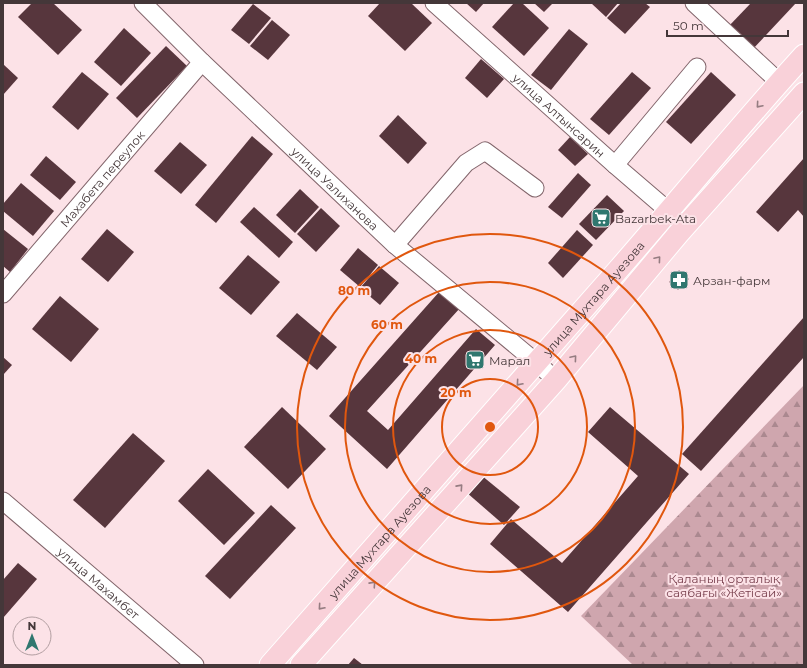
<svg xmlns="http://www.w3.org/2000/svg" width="807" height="668" viewBox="0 0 807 668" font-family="Montserrat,sans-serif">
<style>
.forest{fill:url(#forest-firs)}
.building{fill:#57363d}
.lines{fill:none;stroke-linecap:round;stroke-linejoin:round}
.minor-casing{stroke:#82656b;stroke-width:19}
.major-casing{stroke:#fff;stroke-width:23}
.minor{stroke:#fff;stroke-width:17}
.major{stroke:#f9d1d9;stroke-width:21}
.oneway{stroke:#957c81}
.ring{fill:none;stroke:#e0570e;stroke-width:2}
.labels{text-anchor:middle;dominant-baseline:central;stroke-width:4;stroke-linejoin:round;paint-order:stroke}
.street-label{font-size:12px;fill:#443739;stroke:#fce2e7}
.poi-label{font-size:12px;fill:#443739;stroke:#fce2e7;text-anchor:start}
.park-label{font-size:12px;fill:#783f4d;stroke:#fce2e7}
.centre{fill:#e0570e;stroke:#fce2e7;stroke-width:2}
.ring-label{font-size:12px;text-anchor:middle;font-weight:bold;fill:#e0570e;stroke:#fce2e7;stroke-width:4;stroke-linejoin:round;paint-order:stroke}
</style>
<defs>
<pattern id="forest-firs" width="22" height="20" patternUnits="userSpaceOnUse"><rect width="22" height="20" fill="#cfa6ae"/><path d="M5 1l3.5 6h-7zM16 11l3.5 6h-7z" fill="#aa888f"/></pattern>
</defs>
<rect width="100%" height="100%" fill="#fce2e7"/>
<path class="forest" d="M804,385V665H633L581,616Z"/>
<g class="building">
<path d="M32,3H53L82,30L58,55L18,17Z"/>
<path d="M380,3H411L432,23L405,51L368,16Z"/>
<path d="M466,3H484L476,12Z"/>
<path d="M514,3H522L549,28L524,56L492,27Z"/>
<path d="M534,3H553L544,12Z"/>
<path d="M591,3H618L606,17Z"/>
<path d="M621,3H645L650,7L625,34L607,18Z"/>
<path d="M751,3H796L752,50L728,27Z"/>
<path d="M253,4L271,18L249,44L231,30Z"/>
<path d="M272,20L290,35L268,60L250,46Z"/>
<path d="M124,28L151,53L121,86L94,62Z"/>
<path d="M569,29L588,44L551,90L531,75Z"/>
<path d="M166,46L187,66L137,118L116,98Z"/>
<path d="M481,59L504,79L487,98L465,78Z"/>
<path d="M3,64L18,78L3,95Z"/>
<path d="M82,72L109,94L78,130L52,107Z"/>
<path d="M632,72L651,88L609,135L590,119Z"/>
<path d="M711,72L736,95L691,144L666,122Z"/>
<path d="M398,115L427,143L408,164L379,136Z"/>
<path d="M252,136L273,154L216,223L195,205Z"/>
<path d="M570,137L588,154L575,166L558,150Z"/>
<path d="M180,142L207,165L181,194L154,171Z"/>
<path d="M46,156L76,182L60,200L30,175Z"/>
<path d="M804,158V217L798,210L778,232L756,212Z"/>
<path d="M578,173L591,185L562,218L548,207Z"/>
<path d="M21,183L54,211L33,236L3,211V204Z"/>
<path d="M300,189L319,207L295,233L276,215Z"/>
<path d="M607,195L624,211L596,240L579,224Z"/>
<path d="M254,207L293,242L279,258L240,222Z"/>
<path d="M321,208L340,226L316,252L297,234Z"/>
<path d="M3,229L28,249L10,272L3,266Z"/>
<path d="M107,229L134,252L108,282L81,259Z"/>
<path d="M577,230L593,245L563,278L548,263Z"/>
<path d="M358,248L378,265L360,287L340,270Z"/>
<path d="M248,255L280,282L251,315L219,288Z"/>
<path d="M379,266L399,283L380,305L360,288Z"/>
<path d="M679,270L689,279L678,290L669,282Z"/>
<path d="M440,291L460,308L367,411L388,430L476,329L495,345L387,469L329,416Z"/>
<path d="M60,296L99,329L71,362L32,329Z"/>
<path d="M297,313L337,347L317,370L276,336Z"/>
<path d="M804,317V357L701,471L682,454Z"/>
<path d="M3,357L12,365L3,375Z"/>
<path d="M282,407L326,449L288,489L244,447Z"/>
<path d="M610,407L689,474L568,612L490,544L511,519L562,563L638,476L588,432Z"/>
<path d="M133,433L165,461L105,528L73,500Z"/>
<path d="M208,469L255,513L224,545L178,501Z"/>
<path d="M481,475L520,507L504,525L466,492Z"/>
<path d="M271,505L296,528L230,599L205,576Z"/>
<path d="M18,563L37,579L3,618V580Z"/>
<path d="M354,658L363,665H348Z"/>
</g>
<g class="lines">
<g class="minor-casing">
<g id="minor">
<path id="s1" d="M143,3L202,62L395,245L537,363L556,380"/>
<path id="s2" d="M434,3L615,165L686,226"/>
<path d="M694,3L779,82"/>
<path d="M615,165L697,67"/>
<path d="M395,245L466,163L485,151L535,188"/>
<path id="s3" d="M3,294L202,62"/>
<path id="s4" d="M3,501L195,665"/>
</g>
</g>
<g class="major-casing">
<g id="major">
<path id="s5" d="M270,665C386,534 502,403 617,271C680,199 740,125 804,55"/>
<path d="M301,665L556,380L679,233L804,93"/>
</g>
</g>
<use href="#minor" class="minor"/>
<use href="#major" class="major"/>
</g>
<defs><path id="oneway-chevron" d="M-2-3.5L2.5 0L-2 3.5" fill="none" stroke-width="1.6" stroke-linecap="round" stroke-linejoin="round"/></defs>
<g class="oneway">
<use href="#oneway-chevron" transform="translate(759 105) rotate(131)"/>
<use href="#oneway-chevron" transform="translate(658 259) rotate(-50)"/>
<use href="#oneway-chevron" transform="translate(574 358) rotate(-50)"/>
<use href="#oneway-chevron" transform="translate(519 383) rotate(131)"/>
<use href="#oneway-chevron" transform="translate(460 487) rotate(-48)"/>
<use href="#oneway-chevron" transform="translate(373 584) rotate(-48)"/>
<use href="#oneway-chevron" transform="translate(321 607) rotate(131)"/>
</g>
<g class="ring">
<circle cx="490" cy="427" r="48"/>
<circle cx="490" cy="427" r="97"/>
<circle cx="490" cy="427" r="145"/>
<circle cx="490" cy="427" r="193"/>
</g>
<defs>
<g id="supermarket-square" transform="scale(1)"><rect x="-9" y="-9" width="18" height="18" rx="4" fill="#30776f" stroke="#fce2e7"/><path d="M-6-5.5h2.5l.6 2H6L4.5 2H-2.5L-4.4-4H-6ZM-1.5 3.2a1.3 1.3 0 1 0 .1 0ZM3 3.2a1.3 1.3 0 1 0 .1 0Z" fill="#fff"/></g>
<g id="pharmacy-square" transform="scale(1)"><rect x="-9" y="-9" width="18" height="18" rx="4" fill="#30776f" stroke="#fce2e7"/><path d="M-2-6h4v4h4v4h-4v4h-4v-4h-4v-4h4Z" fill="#fff"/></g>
</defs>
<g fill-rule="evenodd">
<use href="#supermarket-square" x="601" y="218"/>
<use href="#pharmacy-square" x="679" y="280"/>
<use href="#supermarket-square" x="475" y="360"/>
</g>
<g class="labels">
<g class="street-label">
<text stroke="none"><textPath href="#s2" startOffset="168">улица Алтынсарин</textPath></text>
<text stroke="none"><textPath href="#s3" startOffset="152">Махабета переулок</textPath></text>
<text stroke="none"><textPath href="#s1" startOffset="267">улица Уалиханова</textPath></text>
<text stroke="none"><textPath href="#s5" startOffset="489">улица Мухтара Ауезова</textPath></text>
<text stroke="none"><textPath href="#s5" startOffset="165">улица Мухтара Ауезова</textPath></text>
<text stroke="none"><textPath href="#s4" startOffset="126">улица Махамбет</textPath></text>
</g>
<g class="poi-label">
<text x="615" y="218">Bazarbek-Ata</text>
<text x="693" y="280">Арзан-фарм</text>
<text x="489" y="360">Марал</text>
</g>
<g class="park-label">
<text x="724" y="578">Қаланың орталық<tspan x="724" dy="14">саябағы «Жетісай»</tspan></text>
</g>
</g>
<circle cx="490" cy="427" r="6" class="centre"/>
<g class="ring-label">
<text x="354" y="295">80 m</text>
<text x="387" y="329">60 m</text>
<text x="421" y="363">40 m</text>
<text x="456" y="397">20 m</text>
</g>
<rect width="807" height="668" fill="none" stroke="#443739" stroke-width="8"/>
<g transform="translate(32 636)"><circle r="19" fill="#fce2e7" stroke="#b29ea1"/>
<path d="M0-3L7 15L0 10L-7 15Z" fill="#30776f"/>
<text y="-6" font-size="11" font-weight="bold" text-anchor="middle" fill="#443739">N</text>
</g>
<path d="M667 30v6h121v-6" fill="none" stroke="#443739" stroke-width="2"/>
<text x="673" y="30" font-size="12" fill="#443739" stroke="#fce2e7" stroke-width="3" paint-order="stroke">50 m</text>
</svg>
